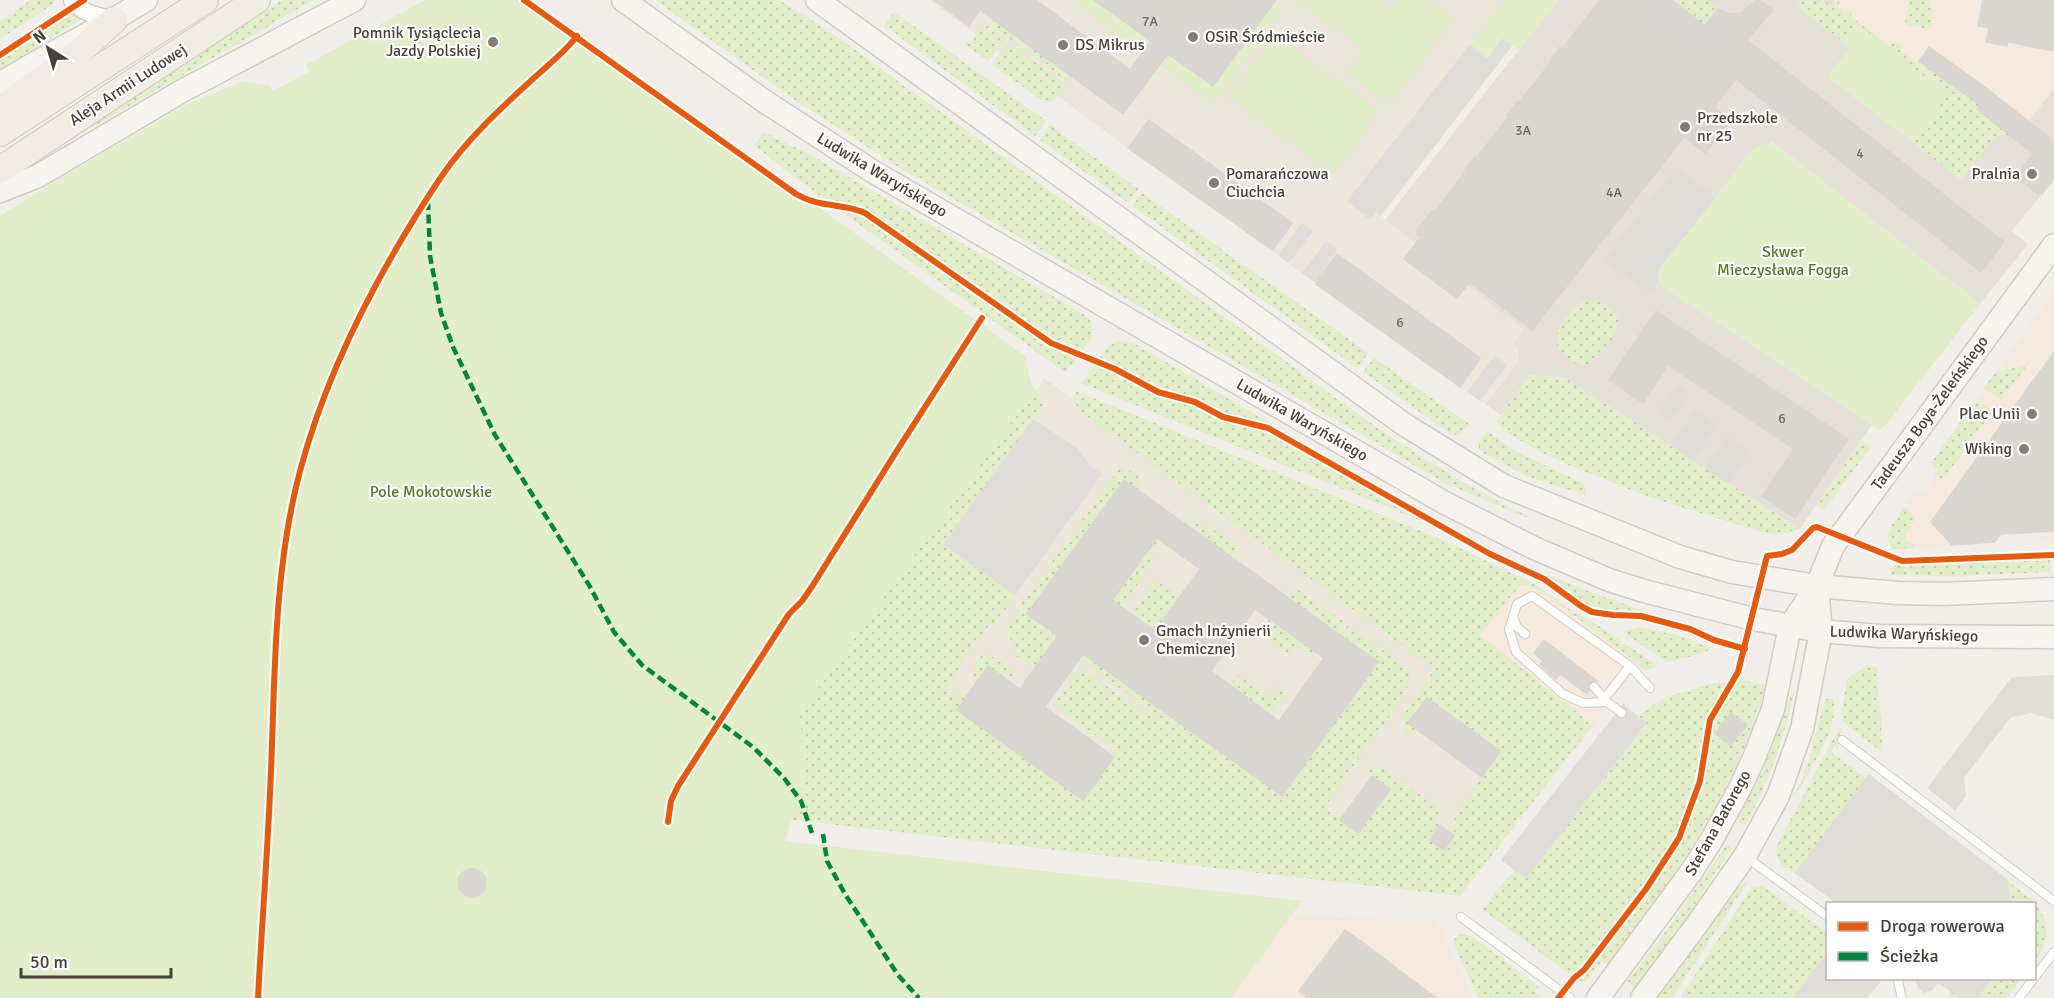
<svg xmlns="http://www.w3.org/2000/svg" width="2054" height="998" viewBox="0 0 2054 998" font-family="Signika,sans-serif">
<style>
.residential{fill:#e6e0d8}
.commercial{fill:#f5eadd}
.education{fill:#ede6da}
.grass{fill:url(#grass-dots)}
.green{fill:#e2edc9}
.parking{fill:#e1deda}
.building{fill:#dad6d2;stroke:#dad6d0;stroke-width:1.5;fill-rule:evenodd}
.lines{fill:none;stroke-linecap:round;stroke-linejoin:round}
.lane-casing{stroke:#d0cdc8;stroke-width:10}
.street-casing{stroke:#d0cdc8;stroke-width:19}
.secondary-casing{stroke:#d2ccc1;stroke-width:25}
.primary-casing{stroke:#d5cab7;stroke-width:28}
.lane{stroke:#fdfdfc;stroke-width:8}
.street{stroke:#fdfdfc;stroke-width:16}
.secondary{stroke:#f7f4ef;stroke-width:22}
.primary{stroke:#f1ece4;stroke-width:26}
.quiet{stroke:#00873e;stroke-width:4.5;stroke-dasharray:9 4.5;stroke-linecap:butt}
.cycleway-casing{stroke:#fff;stroke-width:10}
.cycleway{stroke:#e8590c;stroke-width:6}
.poi-dot{fill:#847d75;stroke:#fff;stroke-width:2}
.labels{text-anchor:middle;dominant-baseline:central;stroke-width:4.5;stroke-linejoin:round;paint-order:stroke}
.number-label{font-size:14px;fill:#6f675e}
.poi-label{font-size:16px;fill:#494036;stroke:#fff;text-anchor:start}
.street-label{font-size:16px;fill:#494036;stroke:#fff}
.park-label{font-size:16px;fill:#4e7e25;stroke:#fff}
</style>
<defs>
<pattern id="grass-dots" width="8" height="8" patternUnits="userSpaceOnUse" patternTransform="scale(1.5)"><rect width="8" height="8" fill="#e2edc9"/><path d="M2 2h.1M6 6h.1" fill="none" stroke="#c3ccad" stroke-width="1.8" stroke-linecap="round"/></pattern>
</defs>
<rect width="100%" height="100%" fill="#f2efeb"/>
<path class="residential" d="M1558,0H1838L2013,139L2054,89V179L2012,231L2028,244L1980,304L1778,146L1772,143L1752,150L1716,197L1659,281L1663,287L1872,425L1800,529L1565,378L1530,375L1501,415L1485,404L1515,366L1423,251L1385,220Z"/>
<g class="commercial">
<path d="M1838,0H2054V89L2014,139L2007,134L2000,135L1837,7Z"/>
<path d="M2054,291V539L2041,540L2047,531L2024,533L2001,534L1994,542L1894,549L1891,547L1888,537L1889,530L1892,525L1914,494L1924,491L1927,488L1938,471L1931,463Z"/>
<path d="M1521,583L1539,589L1640,665L1593,725L1480,635Z"/>
<path d="M1293,914L1336,918L1437,920L1472,998H1231Z"/>
</g>
<g class="education">
<path d="M929,0H1073L1214,105L1283,10L1269,0H1504L1348,201L1370,219L1376,212L1524,330L1514,343L1519,351L1518,361L1485,404L1480,401L1129,149Z"/>
<path d="M1044,378L1533,730L1442,857L804,782Z"/>
</g>
<g class="grass">
<path d="M31,0H55V3L0,39V21Z"/>
<path d="M283,0H314L72,139L71,138Z"/>
<path d="M655,0H779L829,31L1386,434C1432,463 1478,493 1528,516L1527,518L1445,483L900,168L792,98Z"/>
<path d="M1672,0H1707L1718,9L1704,25Z"/>
<path d="M1801,0H1816L1819,3L1823,0L1832,7L1834,0H1840L1838,7L1846,13L1850,9L1853,11L1850,16L1890,46L1894,41L1903,46L1900,51L1917,63L1919,61L1980,105L1977,109L2026,124L2014,139C2010,136 2005,133 2000,135C1989,141 1970,169 1961,180L1912,142L1948,95L1857,23L1842,41L1798,7Z"/>
<path d="M1910,0H1930L1928,7L1934,9L1931,29L1906,25L1905,21Z"/>
<path d="M73,12L84,18L0,70V59Z"/>
<path d="M894,12L1046,121L1035,136L884,26Z"/>
<path d="M995,20L1072,77L1068,82L1007,37L988,61L965,44Z"/>
<path d="M1006,45L1012,46L1066,84L1052,102L1046,104L992,64Z"/>
<path d="M1050,125L1138,189L1128,203L1040,140Z"/>
<path d="M763,132L813,156L1088,317C1098,331 1090,340 1081,352L1048,339L872,213L846,202L826,201L754,145Z"/>
<path d="M1142,193L1368,353L1357,368L1132,206Z"/>
<path d="M839,210L851,211L871,220L1039,341L1077,358L1066,373Z"/>
<path d="M1588,300C1603,300 1610,308 1619,319C1617,336 1599,362 1582,366C1556,354 1548,340 1567,316C1574,307 1578,303 1588,300Z"/>
<path d="M1119,341L1132,342L1279,428L1278,430L1261,422L1230,416L1193,397L1159,389L1119,367L1099,359L1110,345Z"/>
<path d="M1025,356L1030,382L1045,402L943,544L1015,596L993,626H988L958,668V675L948,689L956,695L969,693L957,710L1082,800L1117,751L1053,705L1080,667L1144,713L1148,709L1079,659L1075,648L1282,796L1378,663L1341,635L1348,625L1406,667L1411,678L1404,696L1324,808L1358,833L1390,790L1365,772L1372,768H1383L1442,811L1434,822L1440,825L1430,840L1444,850L1454,836L1448,831L1454,823L1455,816L1500,751L1427,698L1409,723L1416,729L1410,737C1404,731 1402,725 1402,717L1435,669L1078,410L1075,400L1076,391L1445,541L1536,585L1568,608L1596,624L1658,666L1645,671L1640,667V665L1539,589L1521,584L1480,635L1593,725L1460,896L714,811Z"/>
<path d="M1374,358L1469,424L1460,434L1455,435L1451,434L1363,372Z"/>
<path d="M2031,360L2001,400L1984,388L1995,373L2022,366Z"/>
<path d="M1095,365L1117,373L1154,394L1193,405L1228,422L1263,429L1432,525L1081,383Z"/>
<path d="M1530,375L1565,378L1800,529L1777,535L1765,533L1649,497L1573,467L1540,452L1513,436L1496,422Z"/>
<path d="M1977,399L1993,411L1942,481L1935,475L1938,469L1931,463Z"/>
<path d="M1487,431L1515,451L1584,484L1586,495L1528,477L1480,451L1478,443Z"/>
<path d="M1861,440L1871,447L1823,511L1817,506Z"/>
<path d="M1122,465L1140,478L1141,485L1138,490L1124,480L1028,613L1058,636L1034,669L1016,656L1006,625Z"/>
<path d="M1904,508L1916,517L1904,537L1908,543L1915,545L1912,548L1894,549C1880,536 1895,520 1904,508Z"/>
<path d="M1198,519L1238,547L1236,560L1189,526Z"/>
<path d="M1157,538L1163,542L1153,555L1144,575L1121,607L1112,600Z"/>
<path d="M2050,560V572L1955,576L1891,575V568L1895,565Z"/>
<path d="M1546,574L1596,594L1647,612L1646,614C1630,611 1614,614 1598,610C1577,604 1563,586 1545,576Z"/>
<path d="M1156,580L1179,597L1155,631L1131,614Z"/>
<path d="M1297,589L1344,622L1336,632L1286,596Z"/>
<path d="M1269,618L1316,652L1313,656L1297,645L1290,655L1268,639L1264,629Z"/>
<path d="M1641,627L1684,637L1711,649L1700,654L1667,662L1624,633V631Z"/>
<path d="M985,651L1014,672L1009,681H978L973,677L972,670Z"/>
<path d="M1869,664L1877,668L1883,753L1844,723L1841,717L1847,679Z"/>
<path d="M1238,675L1269,697L1277,686L1287,693L1271,715L1230,685Z"/>
<path d="M1741,675L1747,681L1766,685C1736,792 1674,878 1608,965L1602,961L1585,982L1577,980L1585,974C1620,929 1662,885 1685,833C1701,797 1703,759 1714,722C1718,706 1732,690 1741,675Z"/>
<path d="M1714,683H1727L1706,718L1694,781L1675,836L1664,856L1583,965L1571,975L1482,909L1514,870L1526,879L1647,723L1638,715L1666,697Z"/>
<path d="M1791,693L1794,694C1784,739 1768,782 1747,823L1741,825L1738,819L1763,770Z"/>
<path d="M1825,699H1833C1842,724 1806,775 1794,798L1809,760Z"/>
<path d="M1839,728L1843,729L1837,740L1838,749L1834,746L1831,752L1866,778L1869,774L2035,902C2051,926 2050,938 2035,961L2034,904L2009,903L1801,878C1790,870 1771,864 1778,844Z"/>
<path d="M1727,844L1732,848L1731,850L1679,928L1635,987L1627,981L1656,945Z"/>
<path d="M1749,880L1672,998H1657L1740,886Z"/>
<path d="M1763,886L1827,933V953L1793,998H1680L1752,887Z"/>
<path d="M1459,934H1465L1474,938L1539,987L1535,991L1543,998H1479L1454,945L1453,941Z"/>
<path d="M1979,979H2021L2007,998H1947L1957,983Z"/>
</g>
<g class="green">
<path d="M425,0H519L799,200L820,208L1025,356L1030,382L1035,390L800,713L804,782L785,841L1302,901L1231,998H0V216L57,180L183,106L242,81L270,85L273,91L309,72L306,65Z"/>
<path d="M1073,0H1269L1283,10L1214,105Z"/>
<path d="M1297,0H1378L1391,9L1398,0H1429L1453,18L1390,105L1346,72L1363,48Z"/>
<path d="M1504,0H1558L1519,51L1503,39L1487,59L1470,44Z"/>
<path d="M1856,23L1948,95L1912,142L1827,77L1849,48L1842,41Z"/>
<path d="M1274,35L1379,111L1334,174L1228,97Z"/>
<path d="M1765,143L1778,146L1980,304L1884,427L1879,430L1663,287L1659,281L1658,270L1752,150Z"/>
</g>
<g class="parking">
<path d="M1503,38L1512,46L1381,216L1376,212L1370,220L1347,201L1470,44L1487,59Z"/>
<path d="M1676,167L1716,197L1658,270L1659,281L1650,292L1603,261Z"/>
<path d="M1302,223L1313,231L1289,263L1278,255Z"/>
<path d="M1326,241L1338,249L1314,282L1302,273Z"/>
<path d="M1495,355L1507,365L1480,401L1467,392Z"/>
<path d="M1677,385L1689,393L1670,422L1658,414Z"/>
<path d="M1695,411L1717,425L1693,461L1671,446Z"/>
<path d="M1033,419L1078,449L1089,465L1102,474L1015,596L943,544Z"/>
<path d="M1727,436L1750,451L1728,484L1705,469Z"/>
<path d="M2054,675V720L2031,713L2010,718L1964,778L1966,796L1955,810L1927,788L2012,677Z"/>
<path d="M1623,704L1647,723L1526,879L1501,860Z"/>
<path d="M1869,774L2007,879L2011,903H1836L1795,873Z"/>
<path d="M1827,953L1828,978L1883,979L1867,998H1793Z"/>
<path d="M1914,979H1992L1977,998H1960L1938,983L1933,990L1924,993L1919,988Z"/>
</g>
<g class="building">
<path d="M934,0H1036L1130,70L1151,41L1094,0H1276L1213,86L1168,54L1123,114L980,10L969,26Z"/>
<path d="M1600,0H1672L1705,26L1718,9L1729,14L1741,13L1756,0H1759L1773,10L1747,40L2004,242L1981,272L1736,79L1714,107L1731,120L1705,153L1684,137L1532,330L1470,282L1457,298L1404,259L1421,237L1417,234L1419,231L1417,230L1433,210L1435,211L1467,170L1465,169L1475,156L1477,157L1509,116L1507,115L1518,101L1519,103L1551,62L1550,61L1560,47L1562,49Z"/>
<path d="M1983,0H2054V51L2008,42L2007,46L1986,42L1989,28L1978,26Z"/>
<path d="M1929,47L1981,84L2054,141V179L2042,194L2040,192L2038,194L2016,177L2033,154L1977,109L1980,105L1919,61Z"/>
<path d="M1149,120L1292,223L1273,250L1128,148Z"/>
<path d="M1337,254L1480,358L1460,387L1316,284V281Z"/>
<path d="M1656,311L1848,439L1795,518L1762,496L1794,449L1668,365L1643,403L1609,380Z"/>
<path d="M2054,352V531L2001,534L1994,542L1952,545L1931,522Z"/>
<path d="M1124,480L1378,662L1282,796L1083,654L1045,707L1114,757L1083,800L957,710L988,666L1020,689L1034,669L1058,636L1027,614ZM1157,538L1200,569L1155,631L1112,600ZM1255,609L1324,658L1279,721L1211,671Z"/>
<path d="M1544,640L1597,681L1589,683V691L1587,694L1560,674L1556,679L1540,665L1543,661L1534,653Z"/>
<path d="M1427,698L1500,751L1482,777L1408,723Z"/>
<path d="M1731,713L1747,725L1730,745L1715,733Z"/>
<path d="M1372,776L1390,790L1358,833L1340,820Z"/>
<path d="M1440,825L1454,836L1444,850L1430,840Z"/>
<circle cx="472" cy="883" r="14"/>
<path d="M1345,930L1365,944L1436,998H1308L1299,991Z"/>
</g>
<g class="lines">
<g class="lane-casing">
<g id="lane">
<path d="M1513,617L1509,629L1516,652L1563,694L1583,703L1607,702"/>
<path d="M1525,634L1517,627L1513,617L1517,604L1532,596L1630,666L1650,688"/>
<path d="M1594,687L1607,702L1622,713"/>
<path d="M1605,698L1630,666"/>
<path d="M1842,740L2054,901"/>
<path d="M1745,856L1828,917"/>
<path d="M1461,917L1570,998"/>
<path d="M1897,978L1902,998"/>
<path d="M2034,978L2054,952"/>
<path d="M2019,998L2034,978"/>
</g>
</g>
<g class="street-casing">
<path id="street" d="M72,0C82,14 99,16 114,20"/>
</g>
<g class="secondary-casing">
<g id="secondary">
<path d="M623,0L764,101L872,171L1445,503L1534,548L1609,580L1644,591L1753,619L1821,631L1879,636L2054,637"/>
<path d="M817,0L1405,425L1504,486L1680,557L1732,572L1817,586L1898,593L1944,594L2054,589"/>
<path d="M0,84C48,54 98,30 146,0"/>
<path d="M0,191L38,176L182,91L354,0"/>
<path d="M1598,998L1691,872L1711,841L1740,788L1754,758L1773,709L1790,626L1817,586L1833,546L2054,245"/>
<path d="M1642,998L1698,923L1745,856L1778,796L1802,729L1821,631L1817,586"/>
</g>
</g>
<g class="primary-casing">
<g id="primary">
<path d="M0,110L79,52L114,20"/>
<path d="M0,133L205,0"/>
<path d="M0,170L257,0"/>
</g>
</g>
<use href="#lane" class="lane"/>
<use href="#street" class="street"/>
<use href="#secondary" class="secondary"/>
<use href="#primary" class="primary"/>
<g class="quiet">
<path d="M428,201L430,256L441,313L453,347L495,435L589,585L614,632L642,665L753,747L784,778L801,801L812,833"/>
<path d="M823,834L827,861L845,894L898,975L919,998"/>
</g>
<g class="cycleway-casing">
<g id="cycleway">
<path d="M524,0L796,194C821,209 841,202 865,213L1051,343L1115,369L1158,392L1195,402L1223,417L1268,428L1490,554L1544,579L1581,606L1592,612L1613,615L1641,616L1690,629L1714,640L1745,649"/>
<path d="M0,55L84,0"/>
<path d="M668,822L671,801L678,786L789,614L802,601L813,585L898,449L982,318"/>
<path d="M258,998C262,922 268,847 271,771C275,671 274,569 300,471C328,366 381,267 441,177C467,139 501,108 535,77C549,64 565,52 577,36"/>
<path d="M1558,998L1574,978L1584,970L1646,889L1679,838L1700,781L1710,720L1738,672L1767,556L1782,554L1792,550L1813,528L1817,527L1902,561L2054,555"/>
</g>
</g>
<use href="#cycleway" class="cycleway"/>
</g>
<g class="poi-dot">
<circle cx="1193" cy="37" r="6"/>
<circle cx="493" cy="42" r="6"/>
<circle cx="1063" cy="45" r="6"/>
<circle cx="1685" cy="127" r="6"/>
<circle cx="2032" cy="174" r="6"/>
<circle cx="1214" cy="183" r="6"/>
<circle cx="2032" cy="414" r="6"/>
<circle cx="2024" cy="449" r="6"/>
<circle cx="1144" cy="640" r="6"/>
</g>
<g class="labels">
<g class="number-label">
<text x="1150" y="21">7A</text>
<text x="1523" y="130">3A</text>
<text x="1860" y="153">4</text>
<text x="1614" y="192">4A</text>
<text x="1400" y="322">6</text>
<text x="1782" y="418">6</text>
</g>
<g class="poi-label">
<text x="481" y="33" text-anchor="end">Pomnik Tysiąclecia<tspan x="481" dy="18">Jazdy Polskiej</tspan></text>
<text x="1205" y="37">OSiR Śródmieście</text>
<text x="1075" y="45">DS Mikrus</text>
<text x="1697" y="118">Przedszkole<tspan x="1697" dy="18">nr 25</tspan></text>
<text x="1226" y="174">Pomarańczowa<tspan x="1226" dy="18">Ciuchcia</tspan></text>
<text x="2020" y="174" text-anchor="end">Pralnia</text>
<text x="2020" y="414" text-anchor="end">Plac Unii</text>
<text x="2012" y="449" text-anchor="end">Wiking</text>
<text x="1156" y="631">Gmach Inżynierii<tspan x="1156" dy="18">Chemicznej</tspan></text>
</g>
<g class="street-label">
<text transform="translate(128 85) rotate(-33)">Aleja Armii Ludowej</text>
<text transform="translate(882 175) rotate(31)">Ludwika Waryńskiego</text>
<text transform="translate(1930 413) rotate(-54)">Tadeusza Boya-Żeleńskiego</text>
<text transform="translate(1302 420) rotate(30)">Ludwika Waryńskiego</text>
<text transform="translate(1904 634) rotate(2)">Ludwika Waryńskiego</text>
<text transform="translate(1718 823) rotate(-61)">Stefana Batorego</text>
</g>
<g class="park-label">
<text x="1783" y="252">Skwer<tspan x="1783" dy="18">Mieczysława Fogga</tspan></text>
<text x="431" y="492">Pole Mokotowskie</text>
</g>
</g>
<rect x="1826" y="902" width="210" height="78" fill="#ffffff" stroke="#b6b3af" stroke-width="1.5"/>
<rect x="1838" y="922" width="30" height="9" fill="#e8590c" stroke="#b6b3af" stroke-width="1.5"/>
<text x="1880" y="932" font-size="18" fill="#494036">Droga rowerowa</text>
<rect x="1838" y="952" width="30" height="9" fill="#00873e" stroke="#b6b3af" stroke-width="1.5"/>
<text x="1880" y="962" font-size="18" fill="#494036">Ścieżka</text>
<g transform="translate(48 48) rotate(323)" stroke="#ffffff" stroke-width="4.5" paint-order="stroke">
<path d="M0-4.5L10 22L0 15L-10 22Z" fill="#494036"/>
<text y="-9" font-size="16" font-weight="bold" text-anchor="middle" fill="#494036">N</text>
</g>
<path d="M21 968v9h150v-9" fill="none" stroke="#494036" stroke-width="3"/>
<text x="30" y="968" font-size="18" fill="#494036" stroke="#ffffff" stroke-width="4.5" paint-order="stroke">50 m</text>
</svg>
